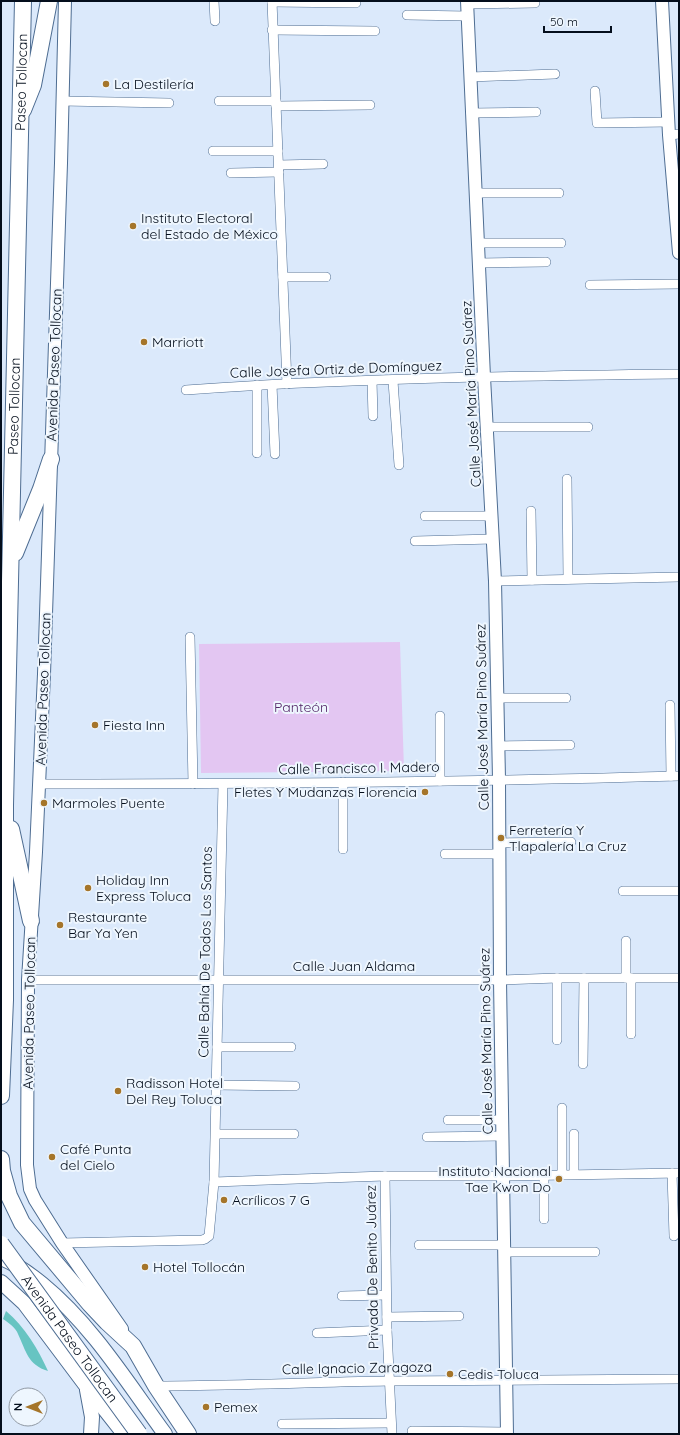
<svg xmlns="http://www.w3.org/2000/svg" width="680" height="1435" viewBox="0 0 680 1435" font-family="Quicksand,sans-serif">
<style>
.green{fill:#e3c6f2}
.water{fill:#67c4c2}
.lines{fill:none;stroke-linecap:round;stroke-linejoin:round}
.street-casing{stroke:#4e6d92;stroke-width:10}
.secondary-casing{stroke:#4e6d92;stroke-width:14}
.primary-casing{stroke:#4e6d92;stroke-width:16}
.highway-casing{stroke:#4e6d92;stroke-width:18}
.street{stroke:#fff;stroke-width:9}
.secondary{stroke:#fff;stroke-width:12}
.primary{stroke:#fff;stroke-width:14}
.highway{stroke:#fff;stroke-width:16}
.highway-bridge-casing{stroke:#4e6d92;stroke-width:18;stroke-linecap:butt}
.highway-bridge{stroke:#fff;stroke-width:16}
.poi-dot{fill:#a5752a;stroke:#eef6fe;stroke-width:1.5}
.labels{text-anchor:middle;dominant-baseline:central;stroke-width:4;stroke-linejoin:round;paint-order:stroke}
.street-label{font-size:14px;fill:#040e1c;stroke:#eef6fe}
.poi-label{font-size:14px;fill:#040e1c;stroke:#eef6fe;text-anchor:start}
.park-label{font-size:14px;fill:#522466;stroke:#eef6fe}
</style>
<rect width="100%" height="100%" fill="#dbe9fb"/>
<path class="green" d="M400,642L404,771L201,773L199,644Z"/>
<path class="water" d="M6,1311C25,1327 38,1349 48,1371C28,1365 26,1351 18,1334C16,1328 9,1323 3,1319Z"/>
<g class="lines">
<g class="street-casing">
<g id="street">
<path d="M214,1L215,21"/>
<path d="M272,1L287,384"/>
<path d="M272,2L356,3"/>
<path d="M467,4L535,3"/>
<path d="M407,15L467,16"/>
<path d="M272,30L375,31"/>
<path d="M470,77L555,74"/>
<path d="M595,91L597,123L669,122"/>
<path d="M62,101L169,103"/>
<path d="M219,101H276"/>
<path d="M276,106L370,105"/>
<path d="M471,113L536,112"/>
<path d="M669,135L679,134"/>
<path d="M213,151H278"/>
<path d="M279,165L323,164"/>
<path d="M231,173L279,172"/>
<path d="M476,193H559"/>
<path d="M478,243H561"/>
<path d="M479,263L546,262"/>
<path d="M283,277H326"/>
<path d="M590,285L679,284"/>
<path d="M372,381L373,416"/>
<path d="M393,381L399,465"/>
<path d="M257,385V453"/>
<path d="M272,385L275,454"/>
<path d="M186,390C350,378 515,376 679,374"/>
<path d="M487,427H588"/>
<path d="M567,479L568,579"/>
<path d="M531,511L532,580"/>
<path d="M425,516H492"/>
<path d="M415,541L493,539"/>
<path d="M495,581L679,577"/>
<path d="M190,637L193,784"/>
<path d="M498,698H566"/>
<path d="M670,705L671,776"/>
<path d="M440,716V781"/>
<path d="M498,746L570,745"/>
<path d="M40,784C253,784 466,782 679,776"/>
<path d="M499,843L571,842"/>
<path d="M343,849V782"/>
<path d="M445,854H499"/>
<path d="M623,891H679"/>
<path d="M557,978V1040"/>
<path d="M626,978V941"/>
<path d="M631,978V1034"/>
<path d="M28,980H500L557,978H679"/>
<path d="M217,1047H291"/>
<path d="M583,1064L584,978"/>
<path d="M216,1085L295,1086"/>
<path d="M562,1108V1174"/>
<path d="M448,1120H502"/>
<path d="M216,1134H294"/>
<path d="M574,1134V1174"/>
<path d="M427,1137L503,1136"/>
<path d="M672,1173L674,1236"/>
<path d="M544,1175V1219"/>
<path d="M385,1176L387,1330L392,1434"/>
<path d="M214,1182L385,1176H503L679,1173"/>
<path d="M62,1243L202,1240L205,1239L209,1236L214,1182L223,784"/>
<path d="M419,1245H505"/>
<path d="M505,1252H595"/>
<path d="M342,1296L386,1295"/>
<path d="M387,1317L459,1316"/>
<path d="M317,1333L387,1330"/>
<path d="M156,1386C234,1386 311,1382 389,1381C485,1380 582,1380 679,1379"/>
<path d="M282,1424L391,1423"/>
<path d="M412,1431L507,1432"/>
</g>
</g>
<g class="secondary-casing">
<g id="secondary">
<path d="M65,1L61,163L44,674L36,852L28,980L27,1165L30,1189L35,1200L62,1243L122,1329"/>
<path d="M467,1L484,377L495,581L499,779L500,980L507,1434"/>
<path d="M662,1L669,135L679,253"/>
</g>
</g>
<g class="primary-casing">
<g id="primary">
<path d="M1,1258C16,1264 30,1274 42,1284C92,1325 127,1382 165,1434"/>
<path d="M1,1282L24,1303L87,1387L124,1434"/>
<path d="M87,1390L92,1417L91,1434"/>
</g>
</g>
<g class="highway-casing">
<g id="highway">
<path d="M23,110L33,85L49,1"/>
<path d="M15,553L41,489L51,459"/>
<path d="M11,829L31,921"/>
<path id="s1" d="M1,1096L5,1000V805L23,1"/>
<path d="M1,1159L2,1171L9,1196L22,1223L90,1304L107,1322L133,1346L156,1386L188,1434"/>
</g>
</g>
<use href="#street" class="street"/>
<use href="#secondary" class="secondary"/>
<use href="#primary" class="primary"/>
<use href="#highway" class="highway"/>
<g class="highway-bridge-casing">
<g id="highway-bridge">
<path id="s2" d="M1,1244L139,1434"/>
</g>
</g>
<use href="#highway-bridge" class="highway-bridge"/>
</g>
<g class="poi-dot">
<circle cx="106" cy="84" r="4"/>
<circle cx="133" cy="226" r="4"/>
<circle cx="144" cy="342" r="4"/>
<circle cx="95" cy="725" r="4"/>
<circle cx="425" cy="792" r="4"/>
<circle cx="44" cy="803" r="4"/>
<circle cx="501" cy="838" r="4"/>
<circle cx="88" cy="888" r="4"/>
<circle cx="60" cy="925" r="4"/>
<circle cx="118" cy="1091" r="4"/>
<circle cx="52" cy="1157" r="4"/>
<circle cx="559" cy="1179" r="4"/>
<circle cx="224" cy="1200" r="4"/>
<circle cx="145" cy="1267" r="4"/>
<circle cx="450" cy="1374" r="4"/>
<circle cx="206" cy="1407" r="4"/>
</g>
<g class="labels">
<g class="street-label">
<text stroke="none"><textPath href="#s1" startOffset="1014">Paseo Tollocan</textPath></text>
<text transform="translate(54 365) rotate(-88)">Avenida Paseo Tollocan</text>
<text transform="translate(336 369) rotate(-2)">Calle Josefa Ortiz de Domínguez</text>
<text transform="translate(471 394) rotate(-93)">Calle José María Pino Suárez</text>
<text stroke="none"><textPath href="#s1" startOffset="690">Paseo Tollocan</textPath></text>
<text transform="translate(43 689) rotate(-88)">Avenida Paseo Tollocan</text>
<text transform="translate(482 717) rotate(-91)">Calle José María Pino Suárez</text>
<text transform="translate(359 768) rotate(-1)">Calle Francisco I. Madero</text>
<text transform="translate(205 952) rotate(-89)">Calle Bahía De Todos Los Santos</text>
<text x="354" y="966">Calle Juan Aldama</text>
<text transform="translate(29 1013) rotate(-89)">Avenida Paseo Tollocan</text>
<text transform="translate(486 1041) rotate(-91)">Calle José María Pino Suárez</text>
<text transform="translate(372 1267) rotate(-91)">Privada De Benito Juárez</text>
<text stroke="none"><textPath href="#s2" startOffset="117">Avenida Paseo Tollocan</textPath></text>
<text transform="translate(357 1368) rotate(-1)">Calle Ignacio Zaragoza</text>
</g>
<g class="poi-label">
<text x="114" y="84">La Destilería</text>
<text x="141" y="218">Instituto Electoral<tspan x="141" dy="16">del Estado de México</tspan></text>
<text x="152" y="342">Marriott</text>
<text x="103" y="725">Fiesta Inn</text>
<text x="417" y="792" text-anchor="end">Fletes Y Mudanzas Florencia</text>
<text x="52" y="803">Marmoles Puente</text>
<text x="509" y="830">Ferretería Y<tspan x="509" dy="16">Tlapalería La Cruz</tspan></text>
<text x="96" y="880">Holiday Inn<tspan x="96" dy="16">Express Toluca</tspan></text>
<text x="68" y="917">Restaurante<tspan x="68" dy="16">Bar Ya Yen</tspan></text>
<text x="126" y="1083">Radisson Hotel<tspan x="126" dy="16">Del Rey Toluca</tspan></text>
<text x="60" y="1149">Café Punta<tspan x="60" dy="16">del Cielo</tspan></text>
<text x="551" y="1171" text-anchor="end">Instituto Nacional<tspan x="551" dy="16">Tae Kwon Do</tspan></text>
<text x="232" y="1200">Acrílicos 7 G</text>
<text x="153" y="1267">Hotel Tollocán</text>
<text x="458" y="1374">Cedis Toluca</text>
<text x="214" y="1407">Pemex</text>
</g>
<g class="park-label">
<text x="301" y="707">Panteón</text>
</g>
</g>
<rect width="680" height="1435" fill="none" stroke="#040e1c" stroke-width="4"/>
<g transform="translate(28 1407) rotate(270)"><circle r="19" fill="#eef6fe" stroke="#9099a4"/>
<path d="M0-3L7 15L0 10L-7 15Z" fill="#a5752a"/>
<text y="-6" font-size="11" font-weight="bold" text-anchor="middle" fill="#040e1c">N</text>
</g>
<path d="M544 26v6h67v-6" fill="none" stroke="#040e1c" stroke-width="2"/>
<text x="550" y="26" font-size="12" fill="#040e1c" stroke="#eef6fe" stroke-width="3" paint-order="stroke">50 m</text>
</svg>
